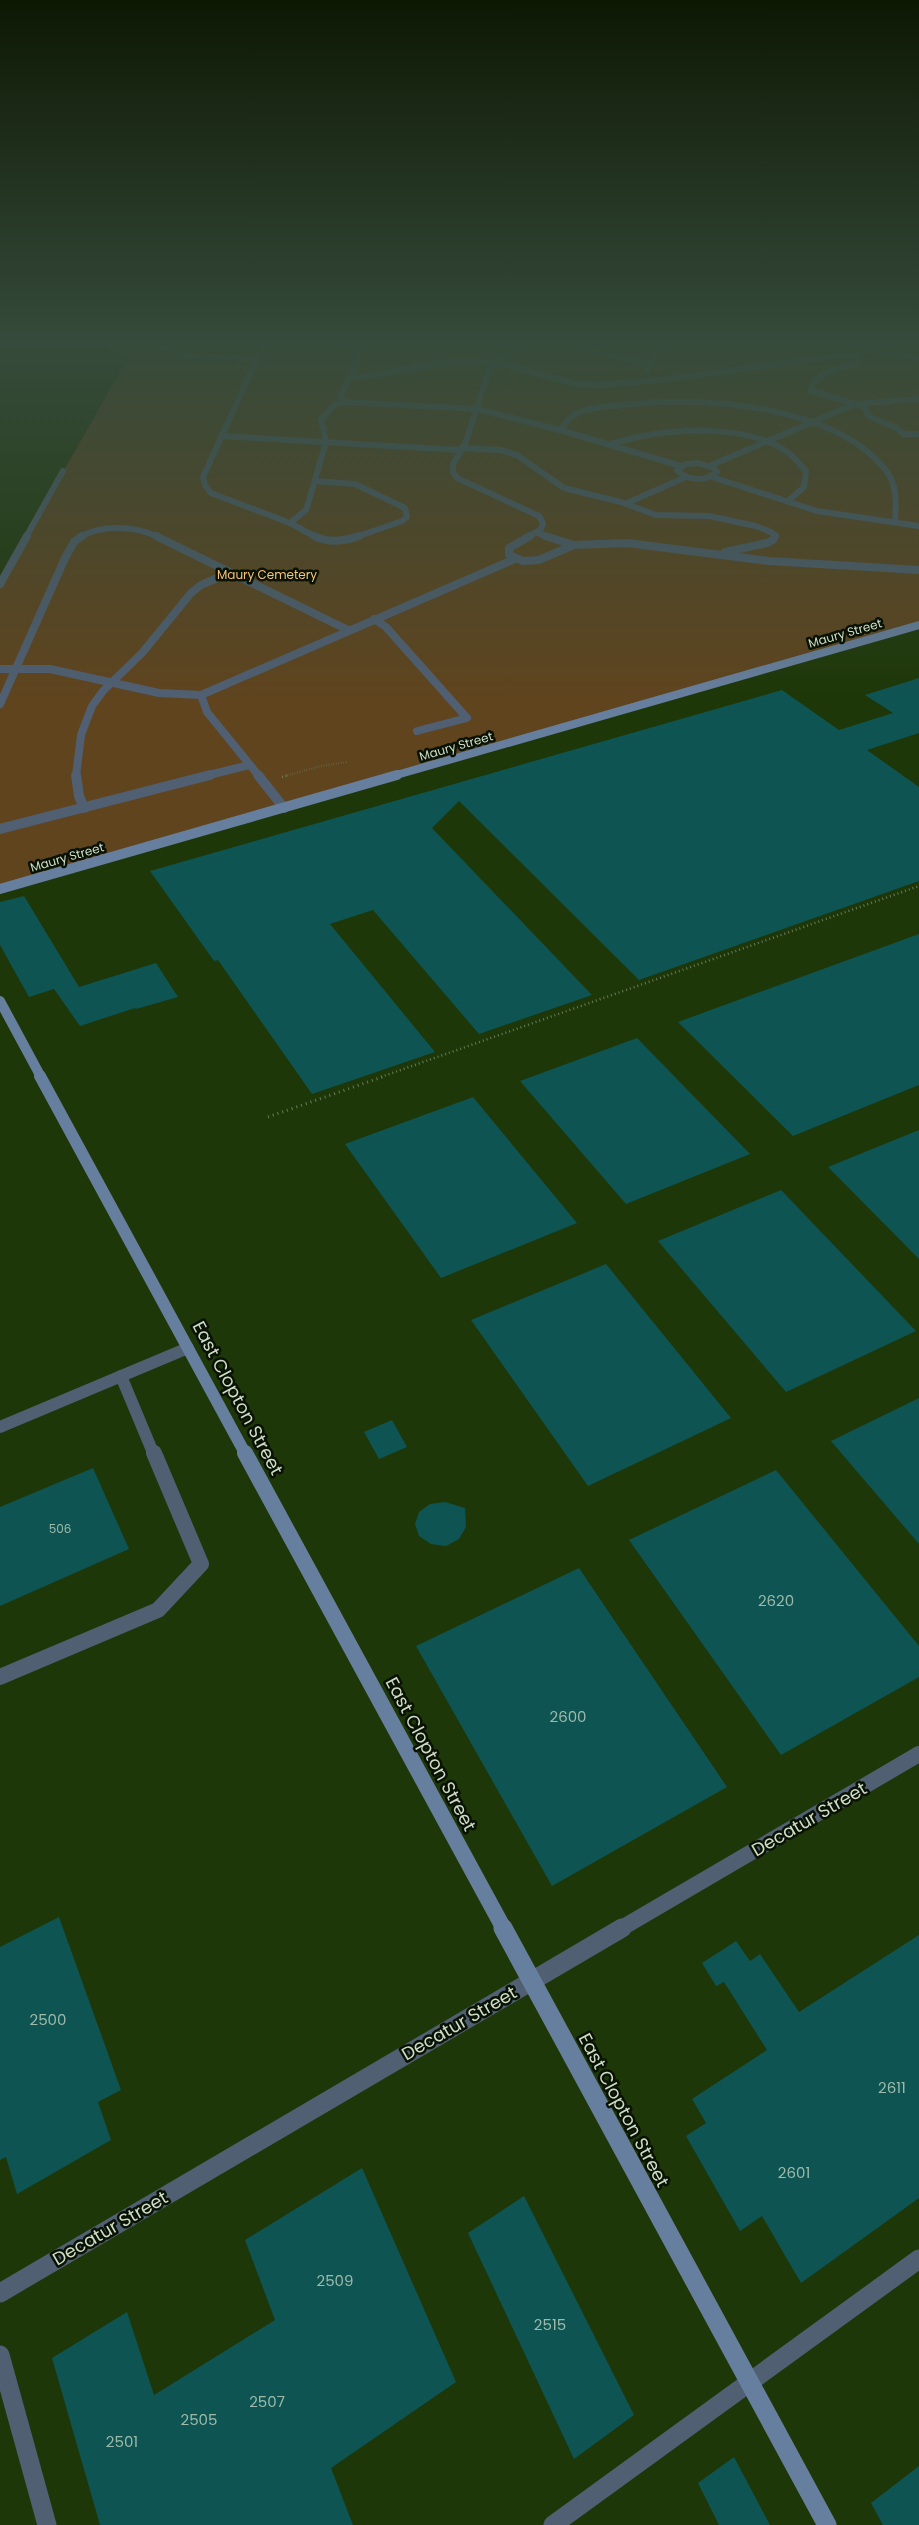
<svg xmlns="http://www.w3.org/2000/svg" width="919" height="2525" viewBox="0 0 919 2525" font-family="Poppins,sans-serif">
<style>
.built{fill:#1e3708}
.green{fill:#5f441e}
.building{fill:#0e5453}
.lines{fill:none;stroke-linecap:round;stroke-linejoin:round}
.path-far2{stroke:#68795a;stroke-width:2;stroke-dasharray:0.5 2;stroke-linecap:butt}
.path-far1{stroke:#68795a;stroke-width:2.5;stroke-dasharray:1 3;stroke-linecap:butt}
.path{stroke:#68795a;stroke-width:3;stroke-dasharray:1 4;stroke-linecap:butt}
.lane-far5{stroke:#505f72;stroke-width:6}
.lane-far4{stroke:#505f72;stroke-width:8}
.lane-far3{stroke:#505f72;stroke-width:10}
.lane-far2{stroke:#505f72;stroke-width:12}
.lane-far1{stroke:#505f72;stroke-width:16}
.lane{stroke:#505f72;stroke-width:19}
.street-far3{stroke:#505f72;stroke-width:6}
.street-far2{stroke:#505f72;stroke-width:8}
.street-far1{stroke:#505f72;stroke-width:16}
.street{stroke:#505f72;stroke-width:19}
.secondary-far4{stroke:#677f9e;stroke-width:8}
.secondary-far3{stroke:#677f9e;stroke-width:10}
.secondary-far2{stroke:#677f9e;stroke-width:12}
.secondary-far1{stroke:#677f9e;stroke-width:16}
.secondary{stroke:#677f9e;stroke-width:19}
.labels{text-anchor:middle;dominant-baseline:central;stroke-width:5;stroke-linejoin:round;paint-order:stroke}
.far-park-label{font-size:12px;fill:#f8c178;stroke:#091204}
.far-street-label{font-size:12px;fill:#cedcc6;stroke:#091204}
.number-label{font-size:12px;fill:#9ebaa9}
.near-number-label{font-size:15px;fill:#9ebaa9}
.near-street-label{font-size:18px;fill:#cedcc6;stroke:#091204}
</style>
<rect width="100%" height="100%" fill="#172c06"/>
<g class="built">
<path d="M0,346H106L128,358L0,582Z"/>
<path d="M919,624V2525H0V887Z"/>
</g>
<path class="green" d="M106,346H919V624L0,887V582L128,358Z"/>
<g class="building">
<path d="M919,678V733L867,750L919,787V881L639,980L459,801L432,828L592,995L479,1034L373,910L330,924L435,1052L312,1094L218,960L214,961L150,871L782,690L839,730L893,713L865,695Z"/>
<path d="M24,896L79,987L156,963L178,997L136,1009L135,1008L80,1026L54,989L29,997L0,945V902Z"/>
<path d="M919,934V1085L793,1136L678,1022Z"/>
<path d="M637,1038L750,1154L626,1204L520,1081Z"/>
<path d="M473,1097L577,1223L441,1278L345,1144Z"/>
<path d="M919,1130V1259L828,1167Z"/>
<path d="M781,1190L916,1331L786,1392L658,1241Z"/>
<path d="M606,1264L731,1418L588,1486L471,1320Z"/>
<path d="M919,1398V1544L831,1441Z"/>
<path d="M392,1420L407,1447L379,1459L364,1432Z"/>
<path d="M93,1468L129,1549L0,1606V1507Z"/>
<path d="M776,1470L919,1646V1677L781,1755L629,1540Z"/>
<path d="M445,1502L465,1508L466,1527L459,1539L446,1546L431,1544L419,1536L415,1524L419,1512L430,1504Z"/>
<path d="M579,1568L727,1787L552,1886L416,1646Z"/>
<path d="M59,1917L121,2090L98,2102L111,2140L17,2194L6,2157L0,2160V1947Z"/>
<path d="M919,1935V2198L801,2283L762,2216L740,2231L686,2136L706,2123L692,2099L767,2050L724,1982L716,1986L702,1963L736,1941L750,1961L760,1954L799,2012Z"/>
<path d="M362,2168L456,2382L331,2468L353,2525H100L52,2358L127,2312L154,2395L275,2320L245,2240Z"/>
<path d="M524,2196L634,2415L574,2459L468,2233Z"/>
<path d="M734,2457L770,2525H719L698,2483Z"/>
<path d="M919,2466V2525H883L871,2503Z"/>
</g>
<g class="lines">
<path class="path-far2" d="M285,776L321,766L347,762"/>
<g class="path-far1">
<path d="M282,777L289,775"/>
<path d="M381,1077L919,886"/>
</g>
<path class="path" d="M268,1117L385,1076"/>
<g class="lane-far5">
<path d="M160,346L177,355L257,359"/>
<path d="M263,346L203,477L205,485L211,493L290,523L316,537"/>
<path d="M518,346L500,357L488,373L465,444L453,464V472L457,478L539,516L543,523L541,529L528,537"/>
<path d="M580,346L638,362L651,363"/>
<path d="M868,349L919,358"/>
<path d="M857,353V363C840,370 815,370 811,391L859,405L865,408L868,416L897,428L903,434H919"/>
<path d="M647,370L659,346"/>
<path d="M351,377H363L452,361H474L500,363L575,384L601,385L660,380L853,354L877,346"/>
<path d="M346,402L477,409L560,430L681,466"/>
<path d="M560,430C565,425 569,417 576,414C589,407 609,406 624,405C700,395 832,405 884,468C898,484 896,503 895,522"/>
<path d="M221,436L460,450"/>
<path d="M610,444C662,429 744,420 790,454C796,459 801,466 806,471L804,487L788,501"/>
<path d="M461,448L500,450L517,455L564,488L621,502L656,515L709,516L756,526L771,532L775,537"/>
<path d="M698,463L714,468L717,472C705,482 688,481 677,470L686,464Z"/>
<path d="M709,466L855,404L919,399"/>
<path d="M712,477L817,511L919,526"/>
<path d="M315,481L355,484L405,508L407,517L402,521L356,537"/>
<path d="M627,503L686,477"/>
<path d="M290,523L306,510L312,490L326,442L321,419L335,404L346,402L340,397L359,358L351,346"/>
<path d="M537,533L549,537"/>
<path d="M80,537C102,524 136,526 158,537"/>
</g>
<g class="lane-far4">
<path d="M156,536L348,630"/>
<path d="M314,536C328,543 345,541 359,536"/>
<path d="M530,536L509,548V555L523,561L539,560L574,545L627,543L769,561L919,570"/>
<path d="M545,536L574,545"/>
<path d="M725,552L767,543L773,540L775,536"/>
<path d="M374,619L386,627L467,718L417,731"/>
<path d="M0,669H50L159,693L201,695L515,559"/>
<path d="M201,695L207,712L259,776"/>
<path d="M0,704L65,558L74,542L82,536"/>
<path d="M76,776L81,735L92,706L103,691L142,653L191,593L201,585L229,573"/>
<path d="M205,776L249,765"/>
</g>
<g class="lane-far3">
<path d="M76,775L79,796L84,808"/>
<path d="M258,775L284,808"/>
<path d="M0,829L210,775"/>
</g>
<g class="lane-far2">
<path d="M121,1376L154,1455"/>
<path d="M0,1427L188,1348"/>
</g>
<path class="lane-far1" d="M0,1677L158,1610L201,1564L154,1453"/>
<path class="lane" d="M553,2525L919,2259"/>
<path class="street-far3" d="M26,537L63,471"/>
<path class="street-far2" d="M0,584L27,536"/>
<path class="street-far1" d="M620,1929L919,1754"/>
<g class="street">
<path d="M0,2293L622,1928"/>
<path d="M0,2355L47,2525"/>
</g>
<path class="secondary-far4" d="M393,776L919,625"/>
<g class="secondary-far3">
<path d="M0,889L397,775"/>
<path d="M0,1001L41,1077"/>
</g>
<path class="secondary-far2" d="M40,1076L246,1455"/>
<path class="secondary-far1" d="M245,1453L504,1929"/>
<path class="secondary" d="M503,1928L827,2525"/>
</g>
<linearGradient id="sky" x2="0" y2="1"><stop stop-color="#0d1803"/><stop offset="0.49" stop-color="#364b3b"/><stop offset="1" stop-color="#364b3b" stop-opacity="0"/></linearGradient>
<rect width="919" height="699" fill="url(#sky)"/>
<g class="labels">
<g class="far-park-label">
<text x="267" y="574">Maury Cemetery</text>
</g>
<g class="far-street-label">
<text transform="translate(845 633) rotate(-16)">Maury Street</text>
<text transform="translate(456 746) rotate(-16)">Maury Street</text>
<text transform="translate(67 857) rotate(-16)">Maury Street</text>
</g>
<g class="number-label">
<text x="60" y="1528">506</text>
</g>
<g class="near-number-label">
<text x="776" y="1600">2620</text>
<text x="568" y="1716">2600</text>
<text x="48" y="2019">2500</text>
<text x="892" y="2087">2611</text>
<text x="794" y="2172">2601</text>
<text x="335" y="2280">2509</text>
<text x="550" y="2324">2515</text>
<text x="267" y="2401">2507</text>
<text x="199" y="2419">2505</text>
<text x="122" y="2441">2501</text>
</g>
<g class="near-street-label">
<text transform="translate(238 1398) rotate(62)">East Clopton Street</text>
<text transform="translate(431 1754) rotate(62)">East Clopton Street</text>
<text transform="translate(809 1819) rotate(-30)">Decatur Street</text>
<text transform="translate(459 2023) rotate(-30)">Decatur Street</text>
<text transform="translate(624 2110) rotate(62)">East Clopton Street</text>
<text transform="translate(110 2228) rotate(-30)">Decatur Street</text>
</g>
</g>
</svg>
